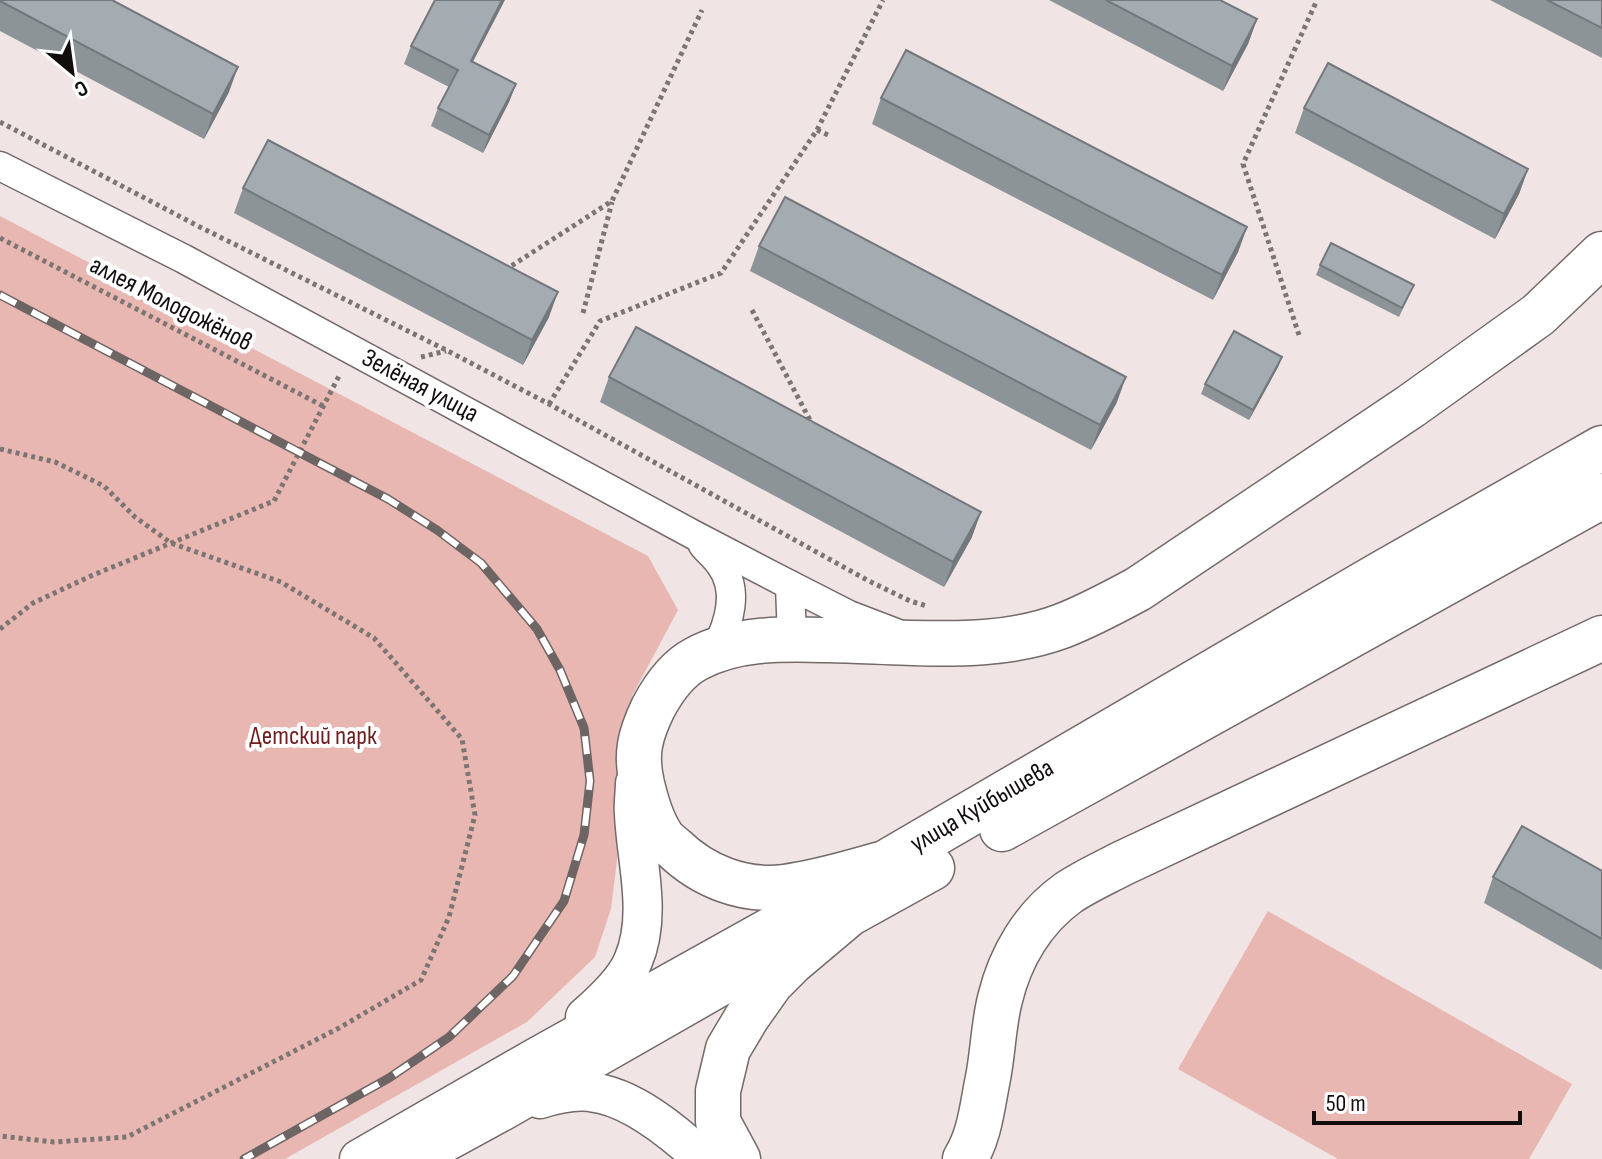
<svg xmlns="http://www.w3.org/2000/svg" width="1602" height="1159" viewBox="0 0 1602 1159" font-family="'Sofia Sans Condensed',sans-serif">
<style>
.green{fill:#e9b7b1}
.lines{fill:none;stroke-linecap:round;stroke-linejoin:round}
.minor-casing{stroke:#736a69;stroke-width:31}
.secondary-casing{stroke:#736a69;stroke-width:41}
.primary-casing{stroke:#736a69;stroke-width:47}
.path{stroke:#7c7574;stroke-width:5;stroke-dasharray:4 4;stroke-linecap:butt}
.minor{stroke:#fff;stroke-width:28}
.secondary{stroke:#fff;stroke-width:38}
.primary{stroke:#fff;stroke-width:44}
.rail-casing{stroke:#6c6564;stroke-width:9}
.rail{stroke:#fff;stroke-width:6;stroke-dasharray:18;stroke-linecap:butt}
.wall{fill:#8d9498}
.shaded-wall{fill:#73787c}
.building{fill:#a4acb1;stroke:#73787c;stroke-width:2}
.labels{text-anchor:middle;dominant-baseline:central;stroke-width:8;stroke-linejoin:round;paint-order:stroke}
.street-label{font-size:26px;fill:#100d0c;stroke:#fff}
.park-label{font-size:26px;fill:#6d1e1c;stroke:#fff}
</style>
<rect width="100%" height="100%" fill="#f0e5e4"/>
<g class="green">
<path d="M0,216L648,556L678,610L632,696L617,860L611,909L595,957L527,1022L285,1159H0Z"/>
<path d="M1268,911L1572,1084L1529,1159H1338L1178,1069Z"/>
</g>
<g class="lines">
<g class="minor-casing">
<g id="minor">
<path d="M0,166L184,259L694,535L790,585L849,615L896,633"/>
<path d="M703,545C708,551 715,557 720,564C740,590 729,623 716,650"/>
<path d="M790,585L792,639"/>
</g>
</g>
<g class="secondary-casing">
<g id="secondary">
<path d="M585,1017C601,1003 625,981 633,961C653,915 636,861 634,814C633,803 635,793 635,783"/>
<path d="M540,1099C556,1094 574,1090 590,1092C631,1096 674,1132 703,1159"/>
<path d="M359,1159L533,1059L854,880"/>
<path d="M415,1159L503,1111L802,940"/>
</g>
</g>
<g class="primary-casing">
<g id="primary">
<path d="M1602,254L1538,315L1411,406L1138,589C1114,602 1088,616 1062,626C1038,635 1010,640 985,642C935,646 878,641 827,640C784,639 736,637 696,659C677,669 663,689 653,708C640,735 635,754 642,784C646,801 652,821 661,835C664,840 669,844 674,848C703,876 743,892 784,887C818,883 852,872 885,863L1379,575L1602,448"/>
<path d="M1002,829L1602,496"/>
<path d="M738,1159L718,1122V1091L728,1049L747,1017L771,983L792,962L849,914L932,868"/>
<path d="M965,1159C979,1137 982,1109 987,1083C993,1056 993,1026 1000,999C1010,957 1033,918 1068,893C1084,882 1104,873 1121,864L1602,638"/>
</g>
</g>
<g class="path">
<path d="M0,122L198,226L448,351L549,404L867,580L910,601L927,606"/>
<path d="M817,130L828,135"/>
<path d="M0,238L323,406"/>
<path d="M505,270L612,201L702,10"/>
<path d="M752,310L812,424"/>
<path d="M583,313L612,202"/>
<path d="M1299,335L1243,164L1317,0"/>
<path d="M421,357L446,351"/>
<path d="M549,404L600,321L721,273L817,130L883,0"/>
<path d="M0,449L55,462L104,486L135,517L171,543L281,582L374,638L462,739L475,815L449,917L421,980L339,1028L127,1137L54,1142L0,1136"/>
<path d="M0,629L33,603L93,575L274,501L339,376L341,375"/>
</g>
<use href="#minor" class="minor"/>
<use href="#secondary" class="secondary"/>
<use href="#primary" class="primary"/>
<g class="rail-casing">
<path id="rail" d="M0,295L388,499L437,530L481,563L537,629L560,670L584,728L590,781L584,835L564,901L513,976L449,1037L389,1078L244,1159"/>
</g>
<use href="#rail" class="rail"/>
</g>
<g class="wall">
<path d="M0,0L229,92L204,139L0,31Z"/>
<path d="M1049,0H1220L1257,19L1248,44L1223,91Z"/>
<path d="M1490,0H1602V58Z"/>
<path d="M411,46L473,62L516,84L509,102L483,153L431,126L438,108L449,87L404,64Z"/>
<path d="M881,98L1247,227L1238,252L1213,300L872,124Z"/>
<path d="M1304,108L1528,169L1519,194L1495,239L1295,133Z"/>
<path d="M243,188L549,317L523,365L234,213Z"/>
<path d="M759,246L1117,402L1091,450L750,271Z"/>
<path d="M1320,265L1414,285L1399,317L1316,275Z"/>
<path d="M1282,357L1278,367L1249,420L1201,394L1205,384Z"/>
<path d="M609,377L972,537L944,587L600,402Z"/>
<path d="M1602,871V970L1484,903L1493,877Z"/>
</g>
<g class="shaded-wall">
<path d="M502,0H505L464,79L471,61Z"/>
<path d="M1257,19L1248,44L1223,91L1232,66Z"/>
<path d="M238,67L229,92L204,139L213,114Z"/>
<path d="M516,84L509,102L483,153L489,135Z"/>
<path d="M1528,169L1519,194L1495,239L1504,214Z"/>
<path d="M1247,227L1238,252L1213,300L1222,275Z"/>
<path d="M558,292L549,317L523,365L532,340Z"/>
<path d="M1282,357L1278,367L1249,420L1253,410Z"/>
<path d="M1126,377L1117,402L1091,450L1100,425Z"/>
<path d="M981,512L972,537L944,587L953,562Z"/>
</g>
<g class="building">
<path d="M0,0H112L238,67L213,114L0,1Z"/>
<path d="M435,0H502L471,61L516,84L489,135L438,108L458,70L411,46Z"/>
<path d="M1106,0H1220L1257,19L1232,66Z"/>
<path d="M1547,0H1602V28Z"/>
<path d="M906,50L1247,227L1222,275L881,98Z"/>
<path d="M1328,63L1528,169L1504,214L1304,108Z"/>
<path d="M268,140L558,292L532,340L243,188Z"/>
<path d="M785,197L1126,377L1100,425L759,246Z"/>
<path d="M1331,243L1414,285L1402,308L1320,265Z"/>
<path d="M636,327L981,512L953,562L609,377Z"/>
<path d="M1234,331L1282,357L1253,410L1205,384Z"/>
<path d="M1522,826L1602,871V939L1493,877Z"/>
</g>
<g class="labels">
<g class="street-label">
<text transform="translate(171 304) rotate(27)">аллея Молодожёнов</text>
<text transform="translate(420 386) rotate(28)">Зелёная улица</text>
<text transform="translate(982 806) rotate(-30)">улица Куйбышева</text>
</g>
<g class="park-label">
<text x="313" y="736">Детский парк</text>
</g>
</g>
<g transform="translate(72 72) rotate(151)" stroke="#ffffff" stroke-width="6" paint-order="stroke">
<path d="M0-6L14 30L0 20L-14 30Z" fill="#100d0c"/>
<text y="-12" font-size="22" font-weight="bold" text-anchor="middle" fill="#100d0c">С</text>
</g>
<path d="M1314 1111v12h206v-12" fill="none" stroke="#100d0c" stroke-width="4"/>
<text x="1326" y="1111" font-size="24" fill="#100d0c" stroke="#ffffff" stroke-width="6" paint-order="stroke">50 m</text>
</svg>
